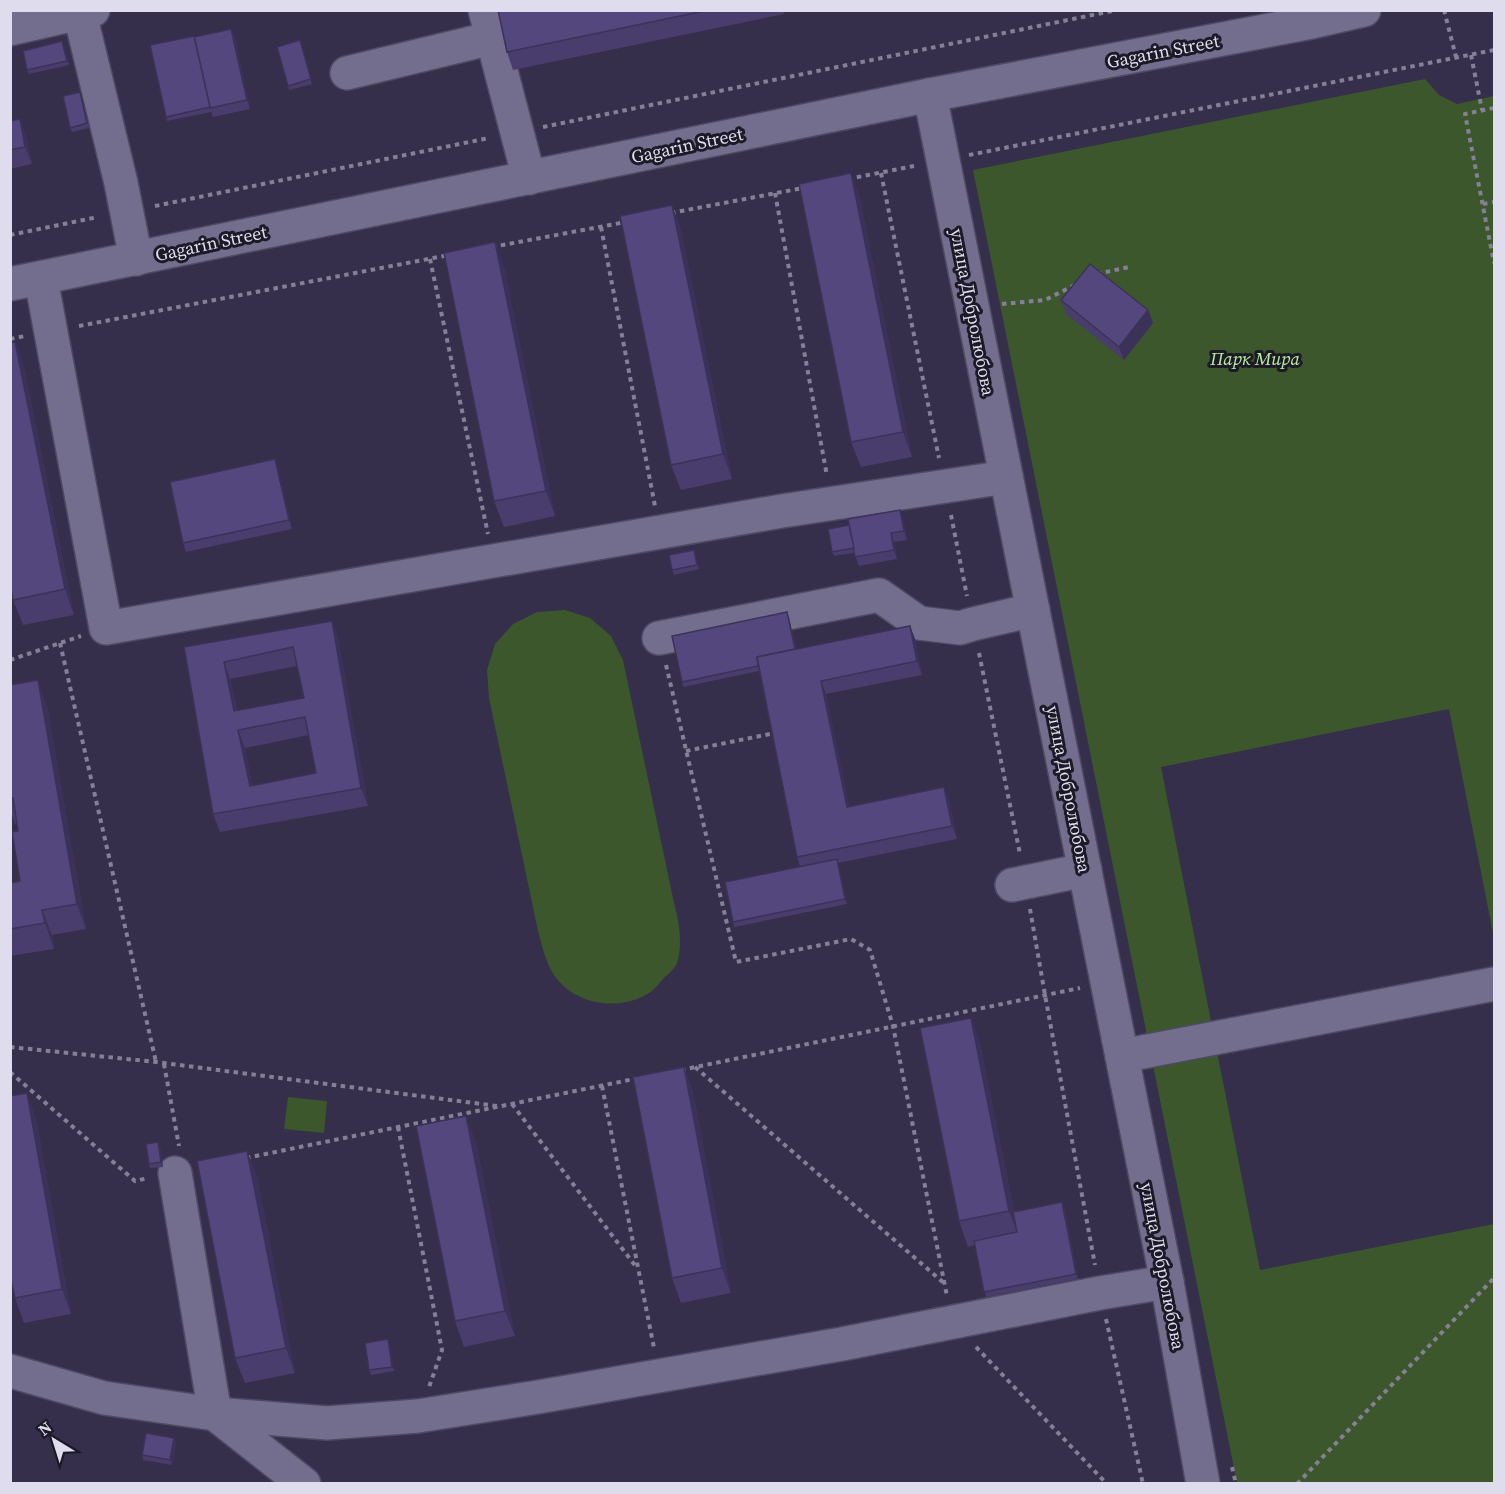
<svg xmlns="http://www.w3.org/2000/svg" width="1505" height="1494" viewBox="0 0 1505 1494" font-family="'Source Serif 4',serif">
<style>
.green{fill:#3b572b}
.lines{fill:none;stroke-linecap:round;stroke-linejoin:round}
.minor-casing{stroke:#4f4a62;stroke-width:36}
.path{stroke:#858098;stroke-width:4;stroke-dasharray:4.5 4.5;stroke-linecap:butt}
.minor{stroke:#746e8e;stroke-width:33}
.wall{fill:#483d6c;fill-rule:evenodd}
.shaded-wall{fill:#3b3258}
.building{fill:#54477e;stroke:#3b3258;stroke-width:1.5;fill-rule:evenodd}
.labels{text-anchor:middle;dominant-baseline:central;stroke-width:6;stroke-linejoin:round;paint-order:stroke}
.street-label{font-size:18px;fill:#dfdcee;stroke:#1c1a27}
.park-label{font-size:18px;font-style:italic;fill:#b9ee9d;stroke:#1c1a27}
</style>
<rect width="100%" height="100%" fill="#352f4b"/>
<g class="green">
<path d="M1425,79L1439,95L1457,104L1494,96V938L1449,709L1161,767L1260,1270L1494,1224V1483H1237L973,170Z"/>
<path d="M565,610L590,618L611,636L623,660L674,903C679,920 683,945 677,963C675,969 667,975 662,980C658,985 654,990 649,993C619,1012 574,1005 554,975C546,963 542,946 538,931L489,698L487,670L495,644L513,624L537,612Z"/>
<path d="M288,1097L327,1101L324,1133L284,1129Z"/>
</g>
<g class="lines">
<g class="minor-casing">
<g id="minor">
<path d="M79,10L121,183L136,259"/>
<path d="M485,10L529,178"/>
<path d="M10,29L93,10"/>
<path d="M347,73L492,38"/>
<path d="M930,95L1167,1282L1203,1484"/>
<path d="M41,279L106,628L782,511L1006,477"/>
<path d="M10,284L930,95L1312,22L1364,10"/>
<path d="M659,638L879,595L919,623L960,628L973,624L1033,610"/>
<path d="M1012,885L1085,870"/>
<path d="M1122,1056L1494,984"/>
<path d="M175,1173L215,1414L304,1484"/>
<path d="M10,1371L104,1398L215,1414L327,1423L418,1416L538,1397L842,1344L1100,1293L1167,1282"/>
</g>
</g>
<g class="path">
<path d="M1444,10L1456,57"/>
<path d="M1471,55L1482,110"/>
<path d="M1494,108L1465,114L1494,263"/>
<path d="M543,127L1117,10"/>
<path d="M969,155L1494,50"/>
<path d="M881,173L939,458"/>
<path d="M848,179L914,166"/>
<path d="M775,193L827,476"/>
<path d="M1483,204L1494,202"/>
<path d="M155,206L489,138"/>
<path d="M671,213L803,188"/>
<path d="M601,227L655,506"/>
<path d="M10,235L98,217"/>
<path d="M492,247L626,222"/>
<path d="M430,259L488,534"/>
<path d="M1097,274L1129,267"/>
<path d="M1002,304L1045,300L1077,284"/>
<path d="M79,326L449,255"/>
<path d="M10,339L25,336"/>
<path d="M951,515L967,596"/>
<path d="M60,643L156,1062"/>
<path d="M979,653L1020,854"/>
<path d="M10,660L81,636"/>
<path d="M666,665L736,962L851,939L870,950L893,1026L947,1296"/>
<path d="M686,751L775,733"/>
<path d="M1030,909L1045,995L1095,1265"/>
<path d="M10,1047L156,1062L497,1106"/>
<path d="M164,1064L179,1146"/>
<path d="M695,1067L945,1284"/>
<path d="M681,1070L1080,988"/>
<path d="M10,1072L135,1181L148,1178"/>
<path d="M602,1086L654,1348"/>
<path d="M512,1104L637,1268"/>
<path d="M398,1127L442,1350L429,1387"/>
<path d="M246,1158L639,1078"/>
<path d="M1106,1319L1143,1484"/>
<path d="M976,1347L1107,1484"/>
<path d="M1232,1467L1236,1484"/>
<path d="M1297,1484L1494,1278"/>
</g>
<use href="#minor" class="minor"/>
</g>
<g class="wall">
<path d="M498,10H783L784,14L513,70L507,52Z"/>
<path d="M231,29L235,38L250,109L213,117L211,112L167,121L166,117L195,37Z"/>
<path d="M301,45L312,84L289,90L288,86Z"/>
<path d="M64,46L69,65L29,74L27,70Z"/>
<path d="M80,92L89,128L72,132L70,128Z"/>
<path d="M20,119L26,136L32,164L10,169V121Z"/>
<path d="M851,173L860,199L912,457L861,467L851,442Z"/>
<path d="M672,205L681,231L732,479L681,490L671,465Z"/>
<path d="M504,267L555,516L504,527L494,501Z"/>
<path d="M1061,300L1148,310L1153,323L1124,360L1066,314Z"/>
<path d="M15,342L24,367L74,615L23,625L13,600Z"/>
<path d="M275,459L278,468L292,529L186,552L183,543Z"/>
<path d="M900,510L903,519L907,540L894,542L897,559L859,566L854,553L834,556L832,552L849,525Z"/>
<path d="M695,554L699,569L674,575L672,570Z"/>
<path d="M789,617L796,649L910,626L915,639L922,675L826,694L849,807L944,787L949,800L957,839L838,863L847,904L734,927L733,922L800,866L797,857L759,671L683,687L682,682Z"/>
<path d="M332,621L338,638L368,806L220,832L213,814L184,647ZM297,666L304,698L237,711L230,679ZM309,735L316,773L252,786L245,748Z"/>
<path d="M10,685L47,706L86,929L52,935L54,949L10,956V883L20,881L18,831L17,824H15L10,811Z"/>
<path d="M971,1018L980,1043L1014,1211L1064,1206L1078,1279L986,1297L975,1245L968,1247L959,1221Z"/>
<path d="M684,1067L693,1092L731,1293L681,1303L672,1278Z"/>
<path d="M36,1118L71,1314L24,1323L15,1298Z"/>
<path d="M158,1142L160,1147L163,1167L150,1168L149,1164Z"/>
<path d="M476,1142L515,1336L464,1347L455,1321Z"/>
<path d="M247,1151L257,1176L295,1373L245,1383L235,1358Z"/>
<path d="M388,1339L389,1344L394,1371L371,1375L369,1370Z"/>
<path d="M174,1438L176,1443L172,1465L143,1460L142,1455Z"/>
</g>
<g class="shaded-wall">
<path d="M231,29L235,38L250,109L247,100Z"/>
<path d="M20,119L26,136L32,164L25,147Z"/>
<path d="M851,173L860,199L912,457L903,432Z"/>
<path d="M672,205L681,231L732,479L723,454Z"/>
<path d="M495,242L504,267L555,516L546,491Z"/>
<path d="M1148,310L1153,323L1124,360L1119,347Z"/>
<path d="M15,342L24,367L74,615L65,589Z"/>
<path d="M275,459L278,468L292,529L289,520Z"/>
<path d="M900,510L903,519L907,540L904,531Z"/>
<path d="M891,533L894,542L897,559L894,550Z"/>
<path d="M332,621L338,638L368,806L361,788Z"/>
<path d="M910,626L915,639L922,675L917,661Z"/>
<path d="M224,662L230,679L240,729L234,711Z"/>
<path d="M38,680L47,706L86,929L77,904Z"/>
<path d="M821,681L826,694L852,820L847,807Z"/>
<path d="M238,730L245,748L256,804L250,786Z"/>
<path d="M944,787L949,800L957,839L952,826Z"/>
<path d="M837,859L838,864L847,904L845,899Z"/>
<path d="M42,910L52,935L54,949L45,923Z"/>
<path d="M971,1018L980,1043L1019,1237L1009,1211Z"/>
<path d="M684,1067L693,1092L731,1293L722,1268Z"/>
<path d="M27,1093L36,1118L71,1314L62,1289Z"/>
<path d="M466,1116L476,1142L515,1336L505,1311Z"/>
<path d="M158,1142L160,1147L163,1167L161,1162Z"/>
<path d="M247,1151L257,1176L295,1373L286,1348Z"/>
<path d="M1062,1202L1064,1206L1078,1279L1076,1274Z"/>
<path d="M388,1339L389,1344L394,1371L392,1367Z"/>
<path d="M174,1438L176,1443L172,1465L170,1460Z"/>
</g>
<g class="building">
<path d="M498,10H709L507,52Z"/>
<path d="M231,29L247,100L210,108L194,37Z"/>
<path d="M194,36L210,107L166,117L150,45Z"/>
<path d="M300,40L311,79L288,86L277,47Z"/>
<path d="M62,41L67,61L27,70L23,51Z"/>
<path d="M80,92L87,123L70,128L63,96Z"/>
<path d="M20,119L25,147L10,150V121Z"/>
<path d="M851,173L903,432L851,442L799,184Z"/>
<path d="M672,205L723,454L671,465L620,216Z"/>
<path d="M495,242L546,491L494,501L444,253Z"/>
<path d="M1090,264L1148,310L1119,347L1061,300Z"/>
<path d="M15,342L65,589L13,600L10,585V343Z"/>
<path d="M275,459L289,520L183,543L170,482Z"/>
<path d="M900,510L904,531L891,533L894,550L855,557L848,519Z"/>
<path d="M849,525L854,548L832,552L828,529Z"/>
<path d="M694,550L697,565L672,570L669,555Z"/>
<path d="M787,612L795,649L757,657L758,666L682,682L672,636Z"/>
<path d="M332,621L361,788L213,814L184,647ZM293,647L304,698L234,711L224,662ZM305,717L316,773L250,786L238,730Z"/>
<path d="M910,626L917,661L821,681L847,807L944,787L952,826L797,857L757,657Z"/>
<path d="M38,680L77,904L42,910L45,923L10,929V883L20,881L12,832L18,831L13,798H10V685Z"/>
<path d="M837,859L845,899L733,922L725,882Z"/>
<path d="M971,1018L1009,1211L959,1221L920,1028Z"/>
<path d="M684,1067L722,1268L672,1278L633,1077Z"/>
<path d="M27,1093L62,1289L15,1298L10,1276V1096Z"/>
<path d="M466,1116L505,1311L455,1321L416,1126Z"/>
<path d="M158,1142L161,1162L149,1164L146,1144Z"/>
<path d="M247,1151L286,1348L235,1358L197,1161Z"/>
<path d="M1062,1202L1076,1274L984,1292L974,1241L1017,1232L1013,1212Z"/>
<path d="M388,1339L392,1367L369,1370L365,1343Z"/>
<path d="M146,1433L174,1438L170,1460L142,1455Z"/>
</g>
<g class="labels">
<g class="street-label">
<text transform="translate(1163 51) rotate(-11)">Gagarin Street</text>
<text transform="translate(687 145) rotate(-12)">Gagarin Street</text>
<text transform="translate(211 243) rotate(-12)">Gagarin Street</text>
<text transform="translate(973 312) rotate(79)">улица Добролюбова</text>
<text transform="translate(1069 789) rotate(79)">улица Добролюбова</text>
<text transform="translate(1163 1266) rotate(79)">улица Добролюбова</text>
</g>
<g class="park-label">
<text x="1255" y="358">Парк Мира</text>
</g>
</g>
<rect width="1505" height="1494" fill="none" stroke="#dfdcee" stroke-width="24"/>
<g transform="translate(54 1440) rotate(322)" stroke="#1c1a27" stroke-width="4.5" paint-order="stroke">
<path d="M0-4.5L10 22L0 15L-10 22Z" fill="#dfdcee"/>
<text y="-9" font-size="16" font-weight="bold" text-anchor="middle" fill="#dfdcee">N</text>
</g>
</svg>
